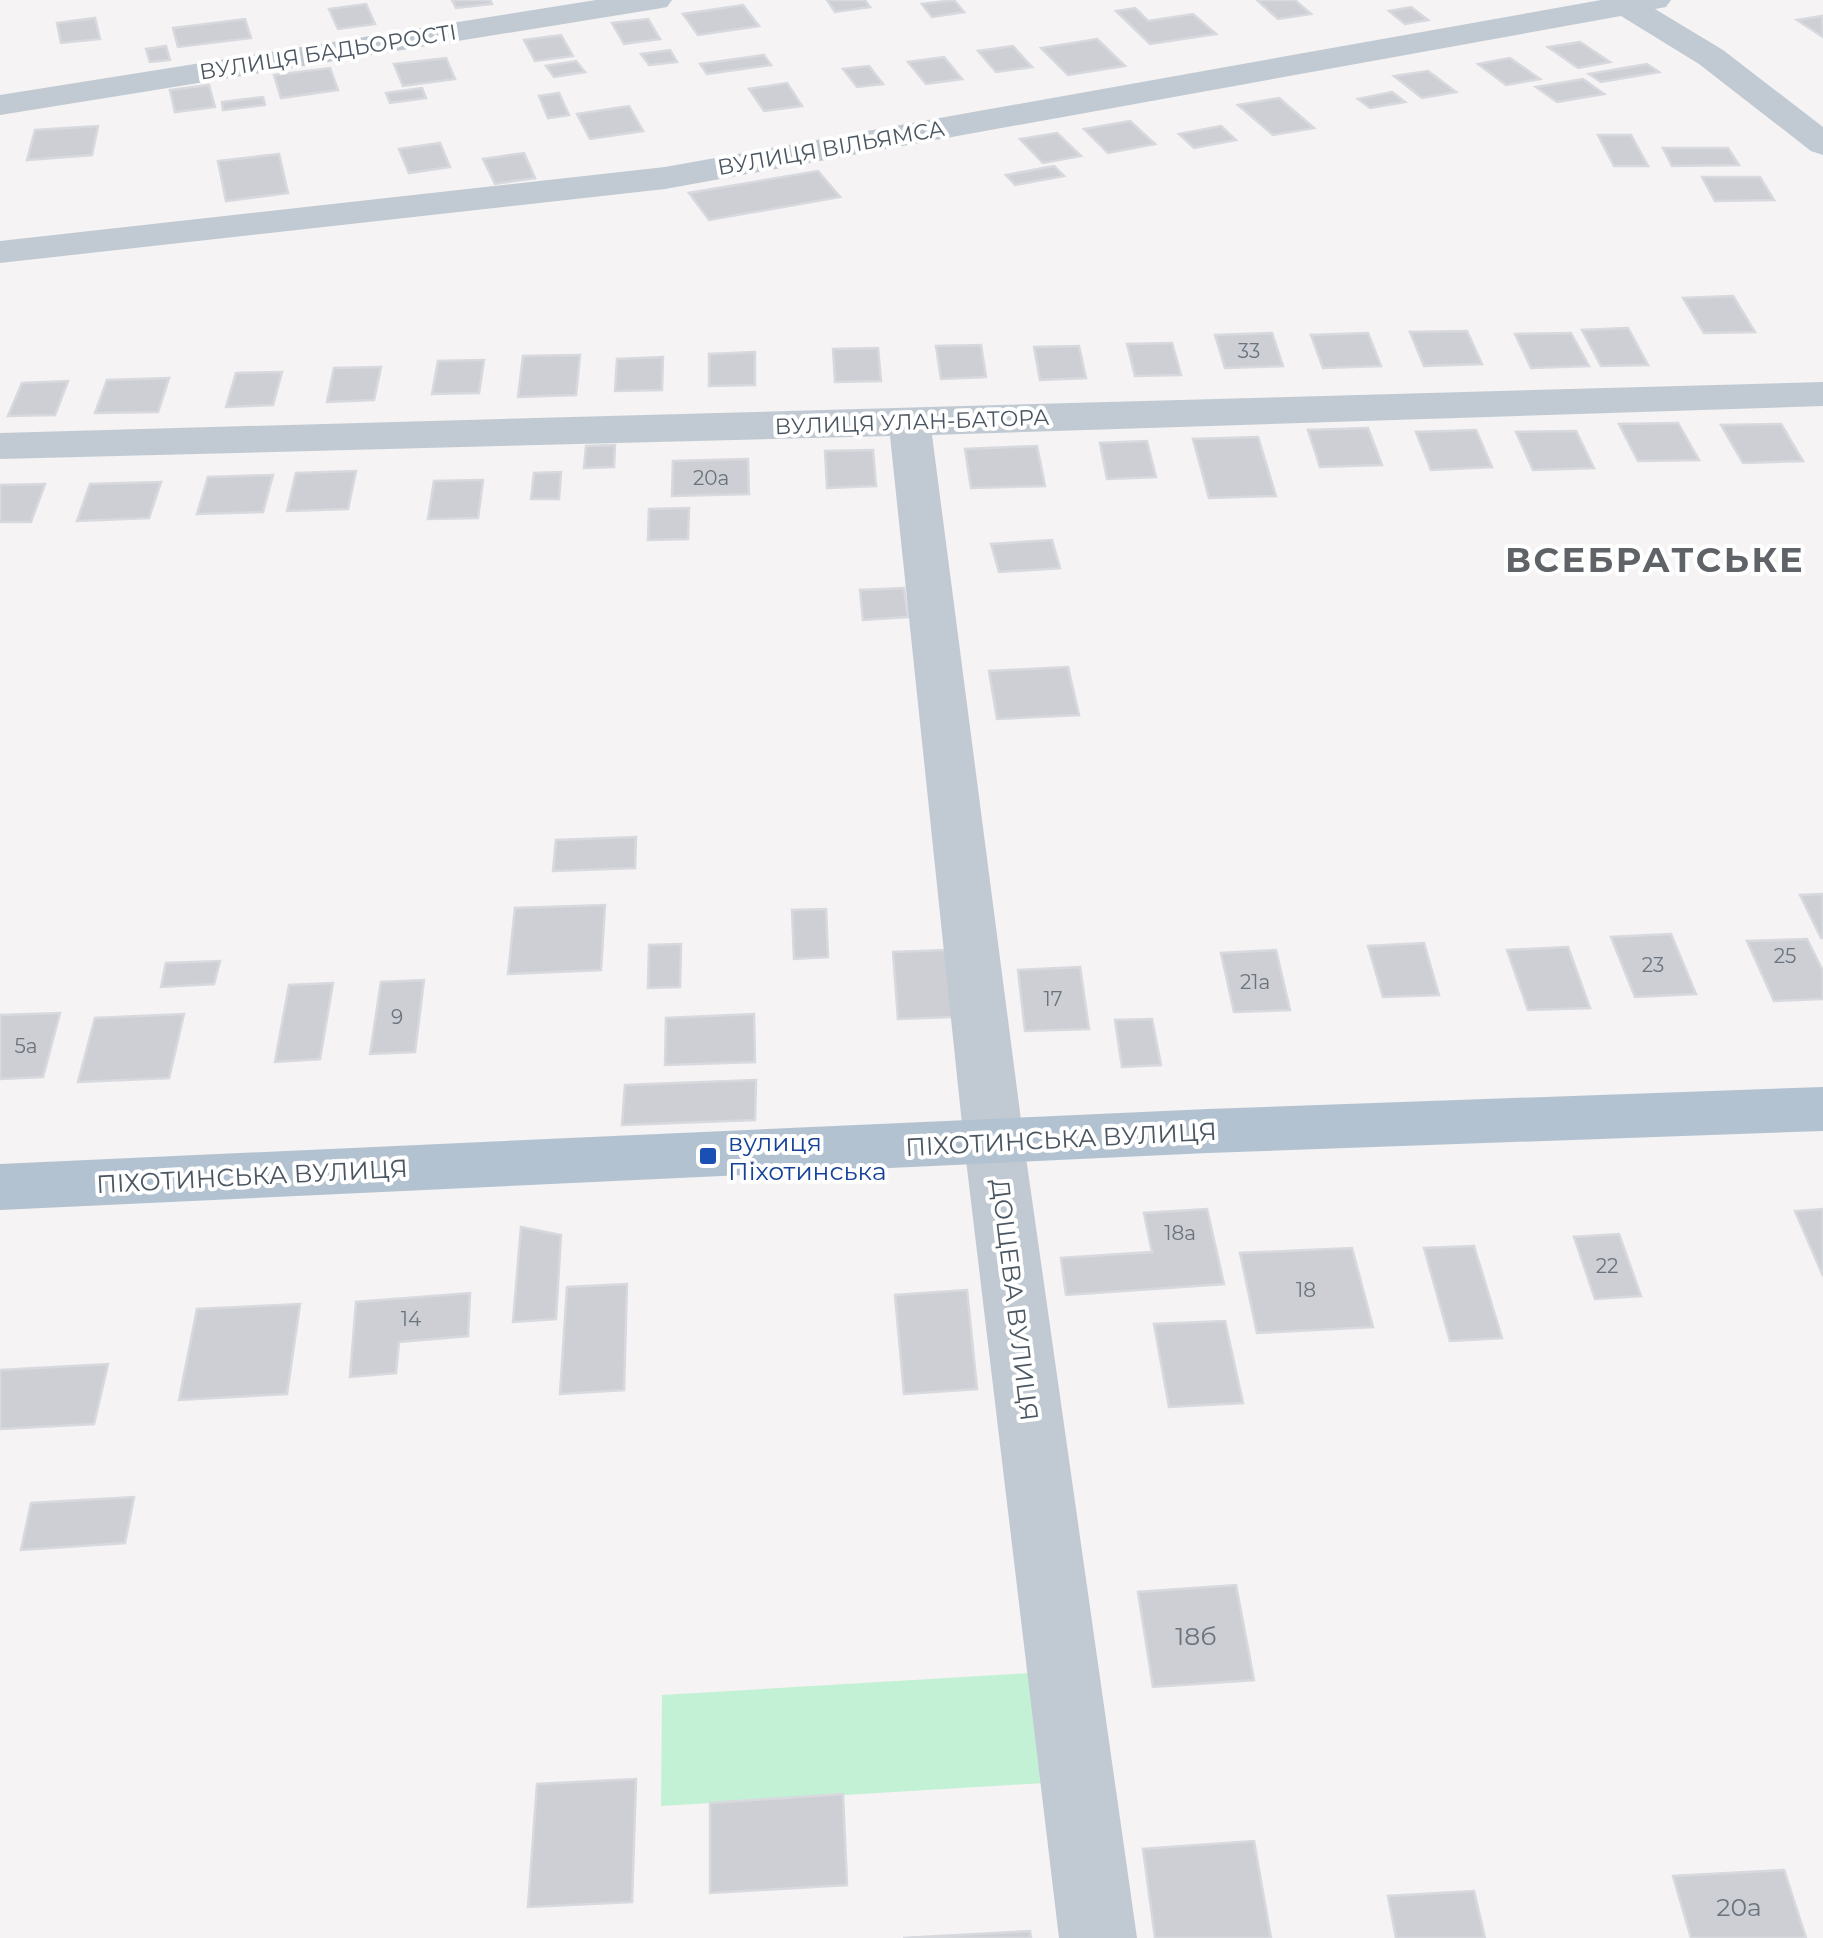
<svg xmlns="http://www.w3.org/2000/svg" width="1823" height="1938" viewBox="0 0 1823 1938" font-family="Montserrat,sans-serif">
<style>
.green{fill:#c3f1d5}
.building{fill:#cdcfd5;stroke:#d7d9de;stroke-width:2.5}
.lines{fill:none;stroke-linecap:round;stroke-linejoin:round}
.minor{fill:#c1cad2;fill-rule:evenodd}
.major{fill:#b3c2d1;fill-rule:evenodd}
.transit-dot{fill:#1a4fb4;stroke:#fff;stroke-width:4}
.labels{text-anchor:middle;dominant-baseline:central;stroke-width:8;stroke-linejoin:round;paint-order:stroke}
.number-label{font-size:20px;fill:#6b747e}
.far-street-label{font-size:22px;fill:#4a5661;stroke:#fff}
.street-label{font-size:25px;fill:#4a5661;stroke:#fff}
.transit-label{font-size:25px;fill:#164399;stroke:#fff;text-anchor:start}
.near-number-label{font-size:25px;fill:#6b747e}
.district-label{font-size:35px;font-weight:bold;letter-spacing:2.5px;fill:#5f6368;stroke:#fff}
</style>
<rect width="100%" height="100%" fill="#f5f3f3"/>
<path class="green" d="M1032,1673L1045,1783L661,1806L662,1695Z"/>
<g class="building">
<path d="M452,0H490L492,4L456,8Z"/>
<path d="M827,0H865L870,7L835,12Z"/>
<path d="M954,0L964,12L932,17L922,4Z"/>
<path d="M1257,0H1295L1311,14L1278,19Z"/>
<path d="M366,4L375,24L338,29L329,9Z"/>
<path d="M743,5L759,26L698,35L683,14Z"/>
<path d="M1411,7L1428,20L1405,24L1389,11Z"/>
<path d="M1135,8L1148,21L1193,14L1216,34L1150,44L1116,11Z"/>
<path d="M1822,16L1823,37L1797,20Z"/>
<path d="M95,18L100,39L61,43L57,23Z"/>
<path d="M245,19L251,38L178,47L173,28Z"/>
<path d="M648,19L660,39L624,44L612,23Z"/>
<path d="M561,35L573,56L535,61L524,40Z"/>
<path d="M1097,39L1125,66L1068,75L1041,48Z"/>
<path d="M1580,42L1610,62L1578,68L1548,47Z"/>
<path d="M166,46L170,60L150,62L146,49Z"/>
<path d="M1013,46L1032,67L996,72L978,51Z"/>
<path d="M670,50L677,62L649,65L641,54Z"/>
<path d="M764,55L771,65L707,74L700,64Z"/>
<path d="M944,57L962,79L926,84L908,62Z"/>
<path d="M446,58L455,79L403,86L394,64Z"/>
<path d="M1510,58L1540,79L1506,85L1478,64Z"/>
<path d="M576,61L585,72L554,77L546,66Z"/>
<path d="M1647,64L1659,72L1601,82L1589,74Z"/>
<path d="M869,66L883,84L857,87L843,69Z"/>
<path d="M330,68L338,90L281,98L274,75Z"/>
<path d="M1428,71L1456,92L1422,98L1394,76Z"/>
<path d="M1583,79L1604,94L1557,102L1536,87Z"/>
<path d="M787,83L802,106L764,111L749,89Z"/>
<path d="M209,85L215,107L175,112L170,90Z"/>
<path d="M422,88L426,98L390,103L386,93Z"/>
<path d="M1392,92L1405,102L1370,108L1358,99Z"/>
<path d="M559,93L569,115L548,118L539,96Z"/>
<path d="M263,97L265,105L223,110L222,102Z"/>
<path d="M1279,98L1314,128L1273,135L1238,105Z"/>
<path d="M629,106L643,131L590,139L577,114Z"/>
<path d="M1130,121L1155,144L1108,153L1084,129Z"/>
<path d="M98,126L92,155L27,160L35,130Z"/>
<path d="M1221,126L1236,140L1194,148L1179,134Z"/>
<path d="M1057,133L1081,156L1043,163L1020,139Z"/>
<path d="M1598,135H1631L1648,166H1614Z"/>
<path d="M440,143L450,167L409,173L399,149Z"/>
<path d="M1663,148H1728L1739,165L1672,166Z"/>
<path d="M524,153L535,178L495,184L483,159Z"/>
<path d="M279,154L288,193L226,201L218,161Z"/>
<path d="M1054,166L1064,176L1015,185L1006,175Z"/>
<path d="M818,171L840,197L709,220L689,193Z"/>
<path d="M1702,177H1760L1774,200L1715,201Z"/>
<path d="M1733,296L1755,332L1704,333L1683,298Z"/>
<path d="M1628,328L1648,365L1601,366L1582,330Z"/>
<path d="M1467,331L1482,364L1424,366L1410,332Z"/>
<path d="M1272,333L1283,366L1225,368L1215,335Z"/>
<path d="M1368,333L1381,366L1323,368L1311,335Z"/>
<path d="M1571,333L1589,366L1531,368L1515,334Z"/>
<path d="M1172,343L1181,375L1135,376L1127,344Z"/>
<path d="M981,345L986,377L941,379L936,346Z"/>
<path d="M1079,346L1086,378L1040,380L1034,347Z"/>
<path d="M878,348L881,381L835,382L833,349Z"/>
<path d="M755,352V385L709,386V354Z"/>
<path d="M580,355L576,395L518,397L523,356Z"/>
<path d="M663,357L662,390L615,391L617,359Z"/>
<path d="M484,360L479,393L432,394L438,361Z"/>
<path d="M381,367L374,400L327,402L334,368Z"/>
<path d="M282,372L273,405L226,407L236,373Z"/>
<path d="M169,378L158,412L95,413L107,380Z"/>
<path d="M68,381L55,415L8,416L22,383Z"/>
<path d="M1678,423L1699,460L1638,461L1619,424Z"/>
<path d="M1781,424L1803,461L1743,463L1721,425Z"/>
<path d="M1368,428L1382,465L1320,467L1308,430Z"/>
<path d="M1476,430L1492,467L1431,470L1416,432Z"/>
<path d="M1576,431L1594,468L1533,470L1516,432Z"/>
<path d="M1258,437L1276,496L1209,498L1193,439Z"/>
<path d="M1147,441L1156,477L1107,479L1100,443Z"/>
<path d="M615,445L614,467L584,468L586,446Z"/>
<path d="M1037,446L1045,486L971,488L965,449Z"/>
<path d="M873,450L876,486L827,488L825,451Z"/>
<path d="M748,459L749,494L672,496L673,461Z"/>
<path d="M356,471L348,509L287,511L296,473Z"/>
<path d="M561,472L559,499H531L534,473Z"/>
<path d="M273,475L263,512L197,514L208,477Z"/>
<path d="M483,480L478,518L428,519L434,481Z"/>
<path d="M161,482L149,518L77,521L90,484Z"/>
<path d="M45,484L31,522H0V485Z"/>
<path d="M689,508L688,539L648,540L649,509Z"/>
<path d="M1052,540L1060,568L999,572L991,544Z"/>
<path d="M904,588L908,617L863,620L860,590Z"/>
<path d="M1068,667L1079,715L997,719L989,671Z"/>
<path d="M636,837L635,868L553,871L556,840Z"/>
<path d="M1823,894V938H1821L1800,895Z"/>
<path d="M605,905L601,970L508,974L515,908Z"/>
<path d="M826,909L828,957L794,959L792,910Z"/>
<path d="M1671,934L1696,994L1635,997L1611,937Z"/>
<path d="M1807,939L1823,971V999L1774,1001L1747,941Z"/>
<path d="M1424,943L1439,995L1383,997L1368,946Z"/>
<path d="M681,944L680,987L648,988L649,945Z"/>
<path d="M1568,947L1590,1008L1528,1010L1507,950Z"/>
<path d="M946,950L953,1017L898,1019L893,952Z"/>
<path d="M1276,950L1290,1010L1234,1012L1221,953Z"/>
<path d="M220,961L214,984L161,987L166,963Z"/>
<path d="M1080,967L1089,1029L1025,1031L1018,970Z"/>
<path d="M424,980L415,1052L370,1054L381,982Z"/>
<path d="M333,983L320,1059L275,1062L289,985Z"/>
<path d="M60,1013L43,1077L0,1079V1015Z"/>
<path d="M184,1014L169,1078L78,1082L95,1018Z"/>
<path d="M754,1014L755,1062L665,1065L666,1018Z"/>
<path d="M1152,1019L1161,1065L1122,1067L1115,1020Z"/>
<path d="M756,1080L755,1120L622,1125L625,1085Z"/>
<path d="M1207,1209L1224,1284L1066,1295L1061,1258L1152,1252L1144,1213Z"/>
<path d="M1823,1209V1276L1795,1211Z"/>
<path d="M521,1227L561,1235L556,1319L513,1322Z"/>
<path d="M1619,1234L1641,1296L1595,1299L1574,1237Z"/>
<path d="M1474,1246L1502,1338L1450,1341L1424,1248Z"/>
<path d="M1352,1248L1373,1327L1257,1333L1240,1253Z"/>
<path d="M627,1284L624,1390L560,1394L567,1287Z"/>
<path d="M967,1290L977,1389L904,1394L895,1295Z"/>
<path d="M470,1293L468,1336L399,1342L396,1373L350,1377L356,1302Z"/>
<path d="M300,1304L287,1394L179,1400L197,1309Z"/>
<path d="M1225,1321L1243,1403L1169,1407L1154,1324Z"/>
<path d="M108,1364L94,1424L0,1429V1370Z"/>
<path d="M134,1497L125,1543L21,1550L31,1503Z"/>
<path d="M1236,1585L1254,1680L1153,1687L1138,1592Z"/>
<path d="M636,1779L632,1902L528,1907L537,1784Z"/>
<path d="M843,1794L847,1885L710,1893V1803Z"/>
<path d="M1254,1841L1271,1938H1155L1143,1849Z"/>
<path d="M1784,1870L1806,1938H1691L1673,1876Z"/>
<path d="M1474,1891L1485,1938H1396L1388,1896Z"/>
<path d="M1030,1931L1031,1938H903Z"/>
</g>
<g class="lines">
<g class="minor">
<path d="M596,0H672L667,7L656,9L0,115V95Z"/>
<path d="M1601,0H1671L1666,7L1655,9L1723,50L1823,127V155L1811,151L1699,64L1621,16L665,189L0,263V241L665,167Z"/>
<path d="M1823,382V406L932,435L1024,1143L1137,1938H1059L964,1143L890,436L0,459V433Z"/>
</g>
<path class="major" d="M1823,1087V1131L1208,1153L0,1210V1164L1208,1109Z"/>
</g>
<rect class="transit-dot" x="698" y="1146" width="20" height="20" rx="5"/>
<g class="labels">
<g class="number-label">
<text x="1249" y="351">33</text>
<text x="711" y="478">20а</text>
<text x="1785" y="956">25</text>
<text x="1653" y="965">23</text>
<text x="1255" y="982">21а</text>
<text x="1053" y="999">17</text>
<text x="397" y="1017">9</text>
<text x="26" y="1046">5а</text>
<text x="1180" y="1233">18а</text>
<text x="1607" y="1266">22</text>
<text x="1306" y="1290">18</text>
<text x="411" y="1319">14</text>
</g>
<g class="far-street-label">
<text transform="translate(328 52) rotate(-9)">ВУЛИЦЯ БАДЬОРОСТІ</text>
<text transform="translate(831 148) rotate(-10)">ВУЛИЦЯ ВІЛЬЯМСА</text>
<text transform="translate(912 422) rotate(-2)">ВУЛИЦЯ УЛАН-БАТОРА</text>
</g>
<g class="street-label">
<text transform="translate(1061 1139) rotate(-3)">ПІХОТИНСЬКА ВУЛИЦЯ</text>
<text transform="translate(252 1176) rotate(-3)">ПІХОТИНСЬКА ВУЛИЦЯ</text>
<text transform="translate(1015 1300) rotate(83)">ДОЩЕВА ВУЛИЦЯ</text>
</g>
<g class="transit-label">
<text x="728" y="1142">вулиця<tspan x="728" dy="29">Піхотинська</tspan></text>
</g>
<g class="near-number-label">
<text x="1196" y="1636">18б</text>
<text x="1739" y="1907">20а</text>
</g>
<g class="district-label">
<text x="1655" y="559">ВСЕБРАТСЬКЕ</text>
</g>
</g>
</svg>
